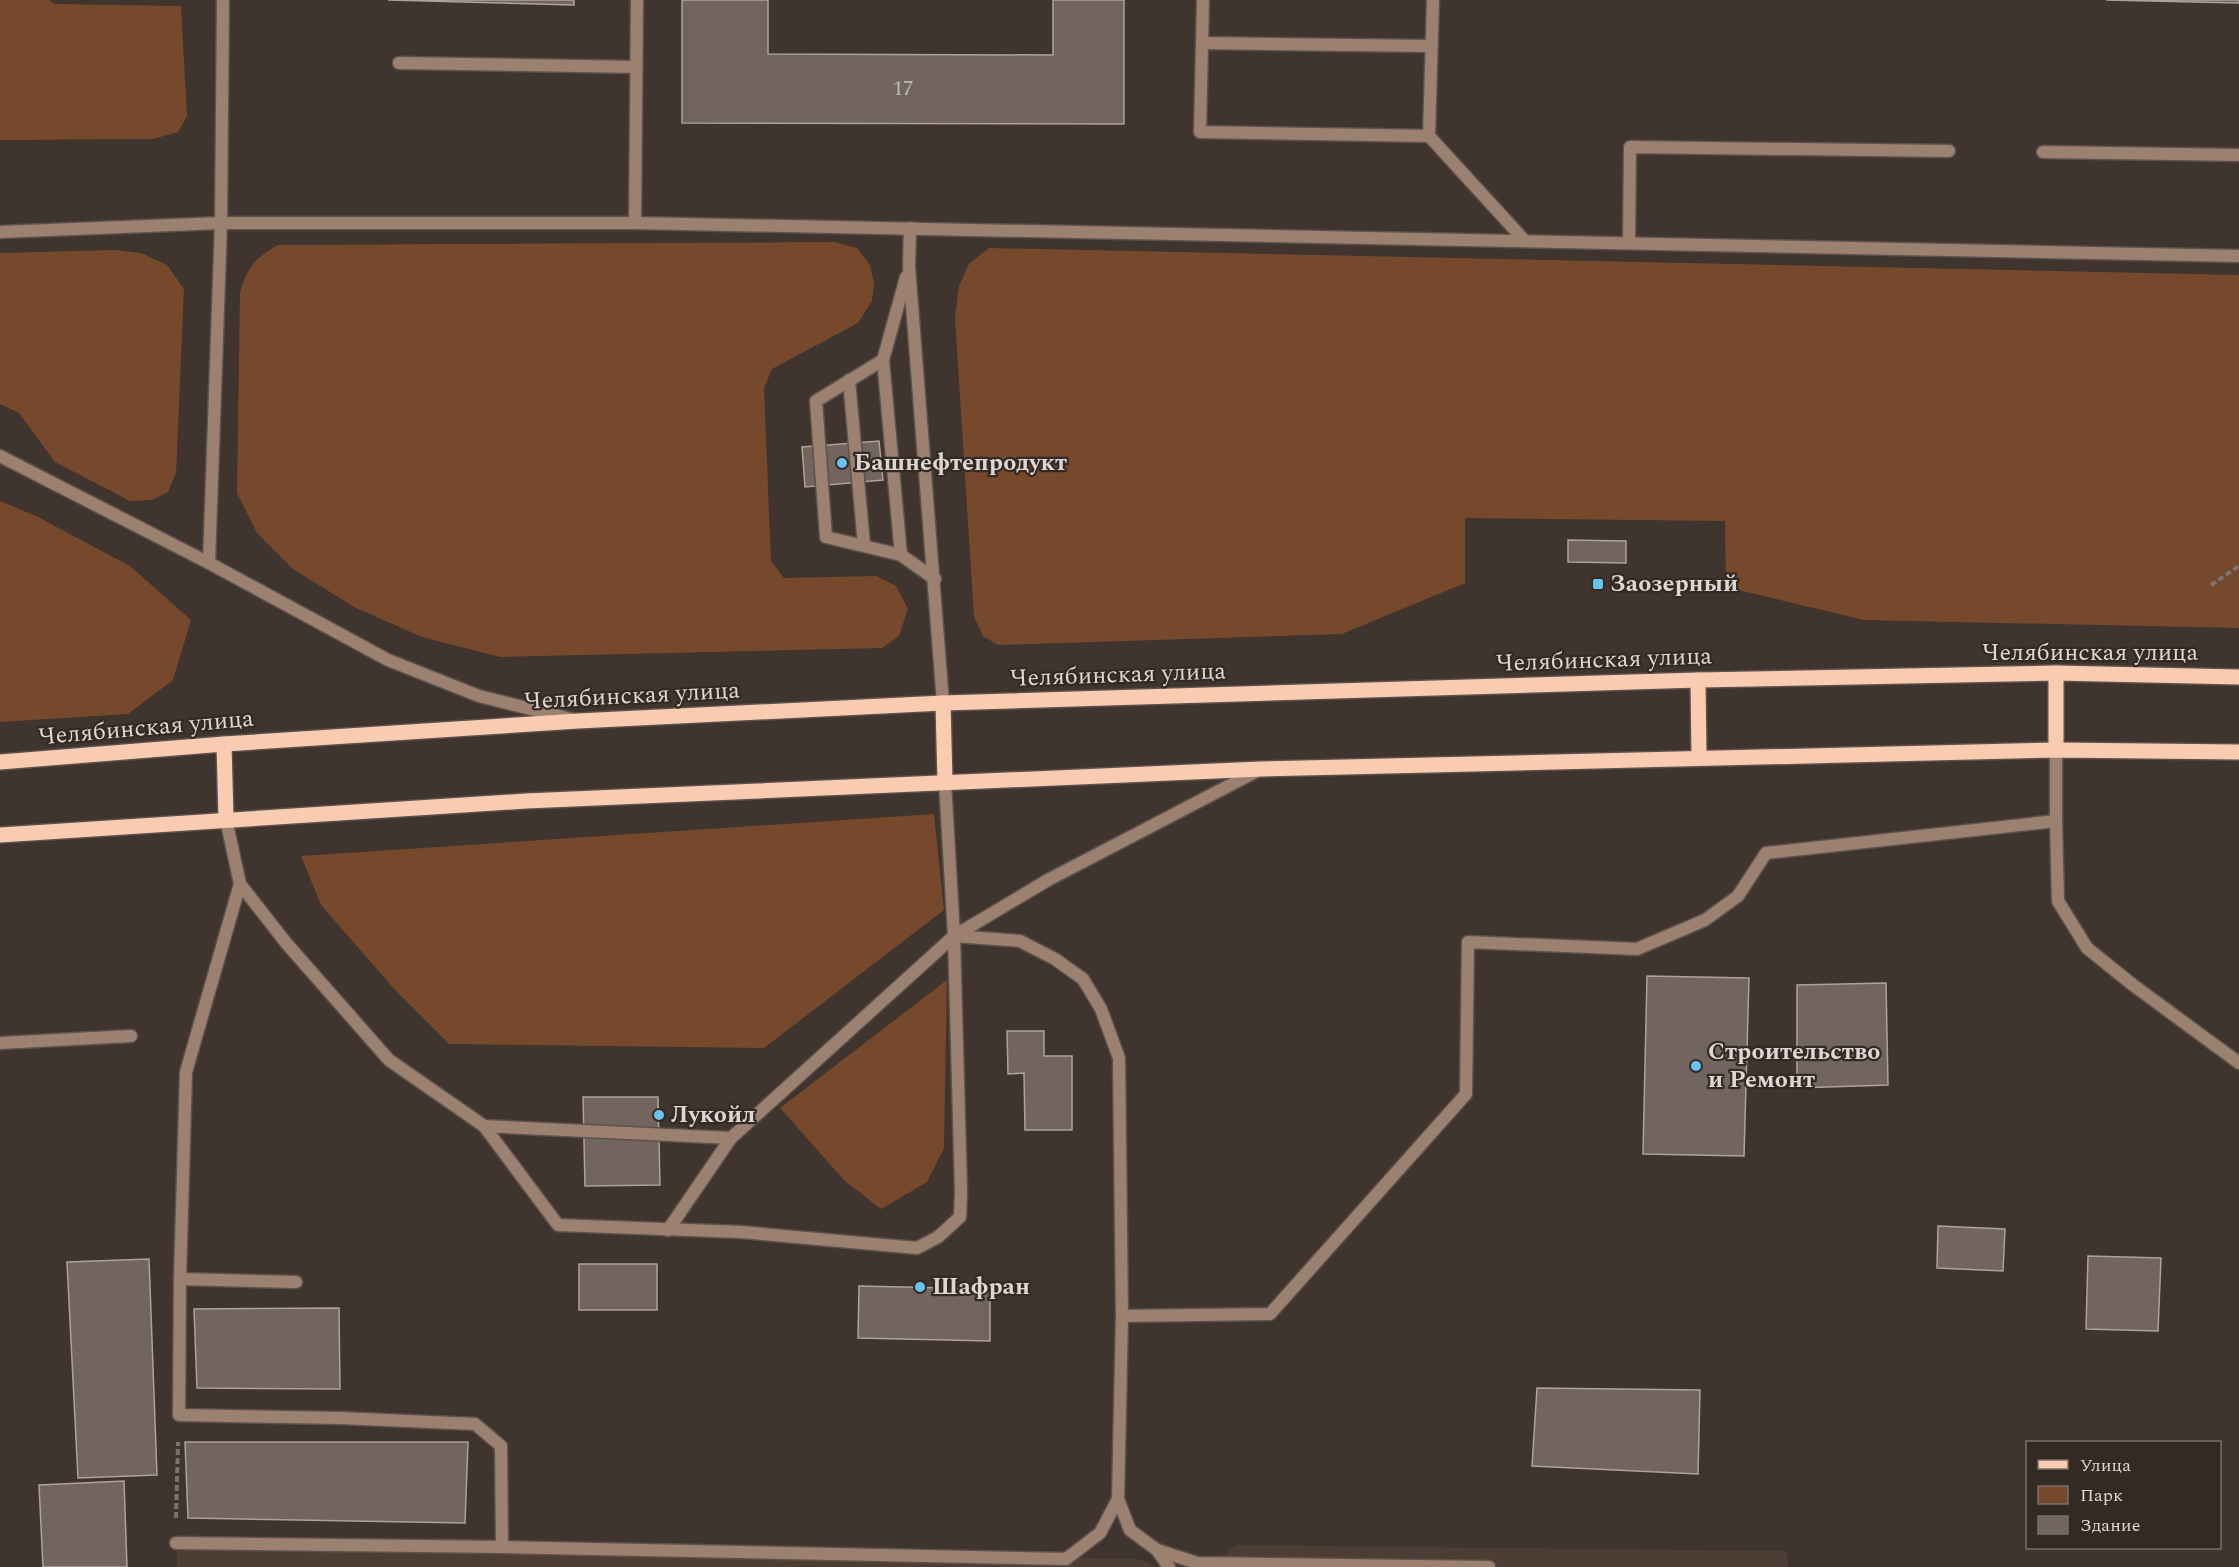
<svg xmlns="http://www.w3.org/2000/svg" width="2239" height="1567" viewBox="0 0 2239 1567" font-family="Spectral,serif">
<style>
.built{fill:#4e3d34}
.green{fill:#76482c}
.building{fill:#71655e;stroke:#afa29a;stroke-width:1.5}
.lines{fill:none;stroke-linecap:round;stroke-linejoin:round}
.service-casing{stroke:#5c514c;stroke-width:15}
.minor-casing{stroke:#5c514c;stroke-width:15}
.tertiary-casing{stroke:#5c514c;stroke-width:15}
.primary-casing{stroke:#5c514c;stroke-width:18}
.path{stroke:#7d736e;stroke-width:4;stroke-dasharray:6 3;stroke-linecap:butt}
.service{stroke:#9c8070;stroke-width:12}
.minor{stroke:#9c8070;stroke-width:12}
.tertiary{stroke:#9c8070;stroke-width:12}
.primary{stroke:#f9cbb1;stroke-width:15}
.poi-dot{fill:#67c4f0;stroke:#342a24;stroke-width:2}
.labels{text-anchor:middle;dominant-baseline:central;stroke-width:4.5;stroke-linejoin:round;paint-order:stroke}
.number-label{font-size:21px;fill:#c3bab6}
.poi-label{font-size:24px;font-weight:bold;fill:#ded7d4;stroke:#342a24;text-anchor:start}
.street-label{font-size:24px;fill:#ded7d4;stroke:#342a24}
</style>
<rect width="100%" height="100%" fill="#3f342e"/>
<g class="built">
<path d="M177,1542L1137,1559L1159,1567H177Z"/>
<path d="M1236,1545L1787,1551L1788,1567H1212Z"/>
</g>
<g class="green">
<path d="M0,0H49L54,4L181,6L187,116L178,132L153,139L0,140Z"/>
<path d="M835,242L857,248L870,265L874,284L872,301L858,323L772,369L764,388L771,561L784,578L876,576L896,586L908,609L899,636L882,648L500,657L422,637L354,607L293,569L257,533L237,493L240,292C249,265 254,259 278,245Z"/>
<path d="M989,248L2239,275V628L1864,620L1726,587L1725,521L1465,518V583L1342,634L998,645L983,636L974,617L955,318L959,286L969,264Z"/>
<path d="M114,250L141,253L167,265L184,289L176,473L168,492L152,500L130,501L55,462L19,413L0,404V253Z"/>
<path d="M0,501L36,516L130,566L191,620L173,680L128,714L0,722Z"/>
<path d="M934,814L944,910L764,1048L449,1044L396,991L321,905L301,856Z"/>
<path d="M947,980L944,1148L927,1182L881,1209L844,1180L780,1108Z"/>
</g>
<g class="building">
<path d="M388,0H574V5Z"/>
<path d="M682,0H768V54L1053,55V0H1124V124L682,123Z"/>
<path d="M2106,0H2239V3Z"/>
<path d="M879,441L883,480L805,487L802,447Z"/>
<path d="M1568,540L1626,541V563L1568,562Z"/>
<path d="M1647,976L1749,978L1744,1156L1643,1154Z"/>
<path d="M1886,983L1888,1085L1797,1088V985Z"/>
<path d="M1007,1031H1044V1056H1072V1130H1025L1024,1073L1008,1074Z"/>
<path d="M583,1097H658L660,1185L585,1186Z"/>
<path d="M1938,1226L2005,1229L2003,1271L1937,1268Z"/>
<path d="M2088,1256L2161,1258L2158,1331L2086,1329Z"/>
<path d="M149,1259L157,1475L78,1478L67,1262Z"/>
<rect x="579" y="1264" width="78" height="46"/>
<path d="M859,1286L990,1289V1341L858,1338Z"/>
<path d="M339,1308L340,1389L197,1388L194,1309Z"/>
<path d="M1537,1388L1700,1390L1698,1474L1532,1466Z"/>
<path d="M185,1442H468L465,1523L188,1518Z"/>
<path d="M124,1481L127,1567H43L39,1485Z"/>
</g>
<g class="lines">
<g class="service-casing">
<g id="service">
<path d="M1203,0L1200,132L1429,136"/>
<path d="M1433,0L1429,136L1525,241"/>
<path d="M1202,43L1432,46"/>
<path d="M399,63L636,67"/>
<path d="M2043,152L2239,155"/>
<path d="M635,223L637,0"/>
<path d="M910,228L909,267L943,703"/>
<path d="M1629,243L1630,147L1949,151"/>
<path d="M883,360L816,401L826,537L901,555L935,579"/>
<path d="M849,380L864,545"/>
<path d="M901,555L883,360L906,277"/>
<path d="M2056,750V821L2058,901L2087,948L2133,985L2239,1063"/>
<path d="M226,819L240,884L287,944L389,1060L484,1126L558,1225L741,1232L917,1248L938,1237L960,1217L961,1191L954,936L945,782"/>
<path d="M240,884L186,1072L180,1279L179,1415L340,1418L475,1424L501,1446L502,1547"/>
<path d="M954,936L1020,941L1055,959L1083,979L1101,1009L1119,1058L1122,1316L1118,1499L1130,1530L1157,1550L1197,1563L1489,1567"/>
<path d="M0,1043L131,1036"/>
<path d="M484,1126L731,1138"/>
<path d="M668,1230L731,1138L954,936L1048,880L1257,771"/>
<path d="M180,1279L296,1282"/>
<path d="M1122,1316L1270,1314L1466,1094L1468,942L1637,949L1705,920L1738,896L1766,853L2056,821"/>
<path d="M176,1543L502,1547L1066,1559L1100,1533L1118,1499"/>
<path d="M1157,1550L1169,1567"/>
</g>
</g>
<g class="minor-casing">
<g id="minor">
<path d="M0,232L221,223H635L2239,256"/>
<path d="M209,563L221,223L223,0"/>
</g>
</g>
<g class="tertiary-casing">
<path id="tertiary" d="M0,456L209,563L388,660L479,696L571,719"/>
</g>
<g class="primary-casing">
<g id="primary">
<path d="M2056,673V750"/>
<path d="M1698,680L1699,757"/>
<path d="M943,703L945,782"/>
<path d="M224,744L226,819"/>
<path d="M0,762L224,744L578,721L943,703L1698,680L2056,673L2239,677"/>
<path d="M0,835L526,801L1261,769L2056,750L2239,752"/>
</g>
</g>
<g class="path">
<path d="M2211,585L2239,566"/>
<path d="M176,1518L178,1442"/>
</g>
<use href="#service" class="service"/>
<use href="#minor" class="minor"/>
<use href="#tertiary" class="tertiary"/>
<use href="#primary" class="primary"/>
</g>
<g class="poi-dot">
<circle cx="842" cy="463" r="6"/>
<rect x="1592" y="578" width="12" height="12" rx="3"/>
<circle cx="1696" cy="1066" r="6"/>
<circle cx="659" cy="1115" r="6"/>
<circle cx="920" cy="1287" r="6"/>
</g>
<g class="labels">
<g class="number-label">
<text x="903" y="89">17</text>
</g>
<g class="poi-label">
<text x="854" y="463">Башнефтепродукт</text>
<text x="1610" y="584">Заозерный</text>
<text x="1708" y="1052">Строительство<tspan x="1708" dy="28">и Ремонт</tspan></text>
<text x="671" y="1115">Лукойл</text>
<text x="932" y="1287">Шафран</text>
</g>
<g class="street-label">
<text x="2090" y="653">Челябинская улица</text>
<text transform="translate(1604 660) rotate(-2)">Челябинская улица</text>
<text transform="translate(1118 675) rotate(-2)">Челябинская улица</text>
<text transform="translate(632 696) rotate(-3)">Челябинская улица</text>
<text transform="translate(146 728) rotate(-5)">Челябинская улица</text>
</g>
</g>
<rect x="2026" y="1441" width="195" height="108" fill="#342a24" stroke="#786f6a" stroke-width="1.5"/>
<rect x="2038" y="1460" width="30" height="9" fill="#f9cbb1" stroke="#786f6a" stroke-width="1.5"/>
<text x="2080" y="1471" font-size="18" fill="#ded7d4">Улица</text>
<rect x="2038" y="1486" width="30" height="18" fill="#76482c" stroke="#786f6a" stroke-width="1.5"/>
<text x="2080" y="1501" font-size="18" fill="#ded7d4">Парк</text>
<rect x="2038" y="1516" width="30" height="18" fill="#71655e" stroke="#786f6a" stroke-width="1.5"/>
<text x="2080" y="1531" font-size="18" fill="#ded7d4">Здание</text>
</svg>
